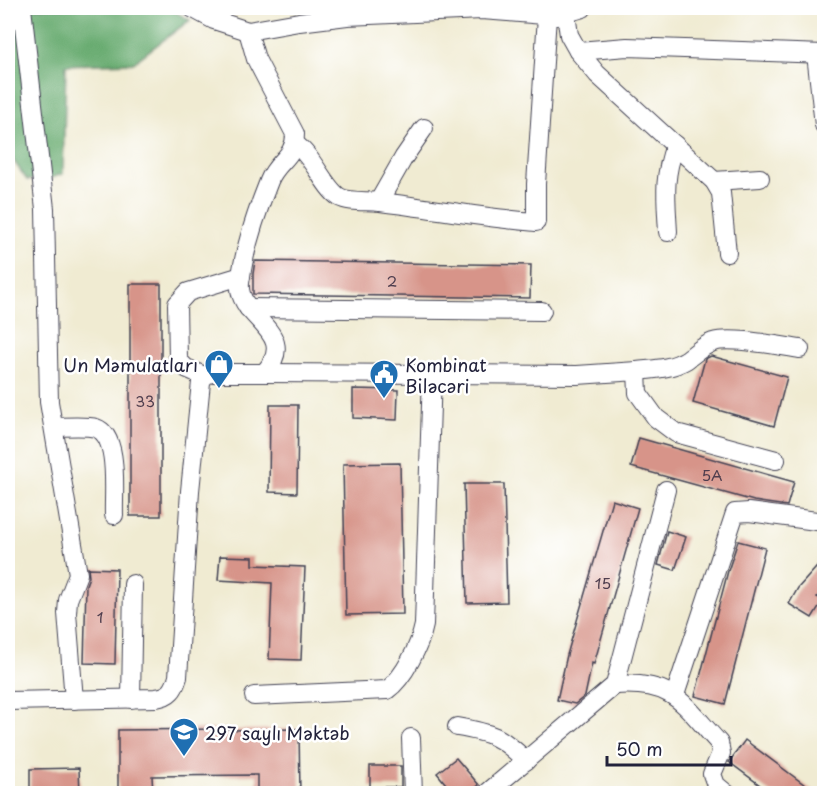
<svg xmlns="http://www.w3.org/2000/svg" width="832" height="801" viewBox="0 0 832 801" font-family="'Playpen Sans',sans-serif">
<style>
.forest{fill:#67ab6f;stroke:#465;stroke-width:1.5}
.building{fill:#d79489}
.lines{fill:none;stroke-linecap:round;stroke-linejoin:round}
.minor-casing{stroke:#414052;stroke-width:20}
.minor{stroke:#fff;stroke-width:18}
.labels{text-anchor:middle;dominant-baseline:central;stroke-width:5;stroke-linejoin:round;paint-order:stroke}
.number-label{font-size:15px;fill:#4f3e4e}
.poi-label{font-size:18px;fill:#22223b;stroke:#fff;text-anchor:start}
</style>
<rect width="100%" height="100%" fill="#fff"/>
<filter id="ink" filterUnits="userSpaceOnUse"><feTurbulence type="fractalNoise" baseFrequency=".0167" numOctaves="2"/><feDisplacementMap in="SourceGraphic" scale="12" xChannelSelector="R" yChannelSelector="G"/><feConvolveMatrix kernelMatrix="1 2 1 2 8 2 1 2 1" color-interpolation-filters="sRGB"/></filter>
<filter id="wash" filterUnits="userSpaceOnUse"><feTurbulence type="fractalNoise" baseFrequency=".008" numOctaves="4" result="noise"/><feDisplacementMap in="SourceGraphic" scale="24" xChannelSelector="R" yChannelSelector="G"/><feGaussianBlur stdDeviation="1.35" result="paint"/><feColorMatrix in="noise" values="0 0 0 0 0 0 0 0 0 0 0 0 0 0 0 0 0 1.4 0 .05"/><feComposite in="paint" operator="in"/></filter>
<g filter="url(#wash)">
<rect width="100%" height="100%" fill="#f0ebd2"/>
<path class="forest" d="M8,8H168L190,20L133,63L66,65L63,174L45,180H27L8,153Z"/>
<g id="blocks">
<g class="building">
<path d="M255,261L531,265L530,298L253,294V274Z"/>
<rect x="130" y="284" width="31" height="232"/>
<path d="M711,356L787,377L774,426L693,403L705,359Z"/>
<path d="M353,389L398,390L397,420L353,418Z"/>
<path d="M270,405H298L297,493L269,492Z"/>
<path d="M639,438L794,482L787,506L754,501L631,467Z"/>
<path d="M400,463L403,614L346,615L343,464Z"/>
<path d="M464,484H504L507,602L467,603Z"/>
<path d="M612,500L638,508L594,664L592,663L585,696L575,704L557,700L567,655Z"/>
<path d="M667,531L686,537L675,570L658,565Z"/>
<path d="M738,541L765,548L725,704L695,696L728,571Z"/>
<path d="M220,556L253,557V565L305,567L301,660L269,659L272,583L218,580Z"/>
<path d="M825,558V588L817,597L823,600L812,618L789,604L798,588Z"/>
<path d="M88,568L117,569L115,664L84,663L86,585L89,577Z"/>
<path d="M231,729V730L299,729L300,794H257V775L152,776L153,794H118V730Z"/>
<path d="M745,740L817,794H772L729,762Z"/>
<path d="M456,758L479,785L468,794H454L437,773Z"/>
<rect x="370" y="766" width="31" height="21"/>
<path d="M79,768L80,794H30V769Z"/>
</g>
</g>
</g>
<g filter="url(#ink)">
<use href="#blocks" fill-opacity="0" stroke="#414052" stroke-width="1.5"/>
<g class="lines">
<g class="minor-casing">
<g id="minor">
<path d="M22,8L45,209L49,402L78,574L68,600L67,613L74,700"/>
<path d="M192,8L214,20L248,31L299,22L347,16L482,10L556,16L583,8"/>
<path d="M566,14L569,35L578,51L597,74L714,181L721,193L727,253"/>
<path d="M578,51L627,47L824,54"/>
<path d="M816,54L824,125"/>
<path d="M295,144C313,156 324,187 339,197C350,203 368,200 380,202C432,208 483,218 536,222V184L547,16"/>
<path d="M714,181L760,178"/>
<path d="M379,201L404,157L424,128"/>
<path d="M668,232C666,196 663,179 675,145"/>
<path d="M248,308L542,311"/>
<path d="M637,371C653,369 671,369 686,360C695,354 702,346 713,342C731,336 779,346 800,349"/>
<path d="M264,373L577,375L637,371L638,393L656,418L676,433L776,460"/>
<path d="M204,376L186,368L178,360L177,304L188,292L241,276"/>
<path d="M54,427C64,427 86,425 96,428C120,436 113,494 114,515"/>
<path d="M615,685C675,681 682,703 719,743L721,753L712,774L716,785L727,794"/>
<path d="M675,695L735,513L749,512L824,522"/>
<path d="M254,696L387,690C404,678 420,645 424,625L432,373"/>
<path d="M131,699L133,584"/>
<path d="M8,701L156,698C170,696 174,690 178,677L190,491L201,382L204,376L211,373H264C302,332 236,319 240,283C244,250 257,211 269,181C277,160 295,158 295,134L256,59L248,31"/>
<path d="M457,727C492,733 501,736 526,761"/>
<path d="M411,738L413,794"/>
<path d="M486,794L615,685L666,490"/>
</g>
</g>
<use href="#minor" class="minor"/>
</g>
</g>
<defs>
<g id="shop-pin" transform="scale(1.5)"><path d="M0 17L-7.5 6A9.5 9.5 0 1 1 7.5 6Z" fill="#1f6fb2" stroke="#fff"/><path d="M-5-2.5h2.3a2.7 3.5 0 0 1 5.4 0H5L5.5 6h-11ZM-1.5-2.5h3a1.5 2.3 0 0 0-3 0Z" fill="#fff"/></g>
<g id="civic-pin" transform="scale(1.5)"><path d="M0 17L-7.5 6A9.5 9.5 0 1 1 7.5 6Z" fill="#1f6fb2" stroke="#fff"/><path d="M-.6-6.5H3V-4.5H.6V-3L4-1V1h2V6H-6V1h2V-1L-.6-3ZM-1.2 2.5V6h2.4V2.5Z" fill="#fff"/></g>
<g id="school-pin" transform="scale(1.5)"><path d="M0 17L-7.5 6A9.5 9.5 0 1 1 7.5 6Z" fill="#1f6fb2" stroke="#fff"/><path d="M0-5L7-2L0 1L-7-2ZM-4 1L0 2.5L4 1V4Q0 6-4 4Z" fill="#fff"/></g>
</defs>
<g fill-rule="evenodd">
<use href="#shop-pin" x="219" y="364"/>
<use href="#civic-pin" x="384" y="374"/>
<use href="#school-pin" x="184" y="732"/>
</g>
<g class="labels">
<g class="number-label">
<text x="392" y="280">2</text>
<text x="145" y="400">33</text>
<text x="712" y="474">5A</text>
<text x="603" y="582">15</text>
<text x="100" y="616">1</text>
</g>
<g class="poi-label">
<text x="198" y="364" text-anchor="end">Un Məmulatları</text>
<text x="405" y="364">Kombinat<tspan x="405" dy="21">Biləcəri</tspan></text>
<text x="205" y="732">297 saylı Məktəb</text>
</g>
</g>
<rect width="832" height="801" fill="none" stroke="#fff" stroke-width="30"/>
<path d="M607 756v9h124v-9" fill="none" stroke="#22223b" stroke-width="3"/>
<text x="616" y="756" font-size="18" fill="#22223b" stroke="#ffffff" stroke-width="4.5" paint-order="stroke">50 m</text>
</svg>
